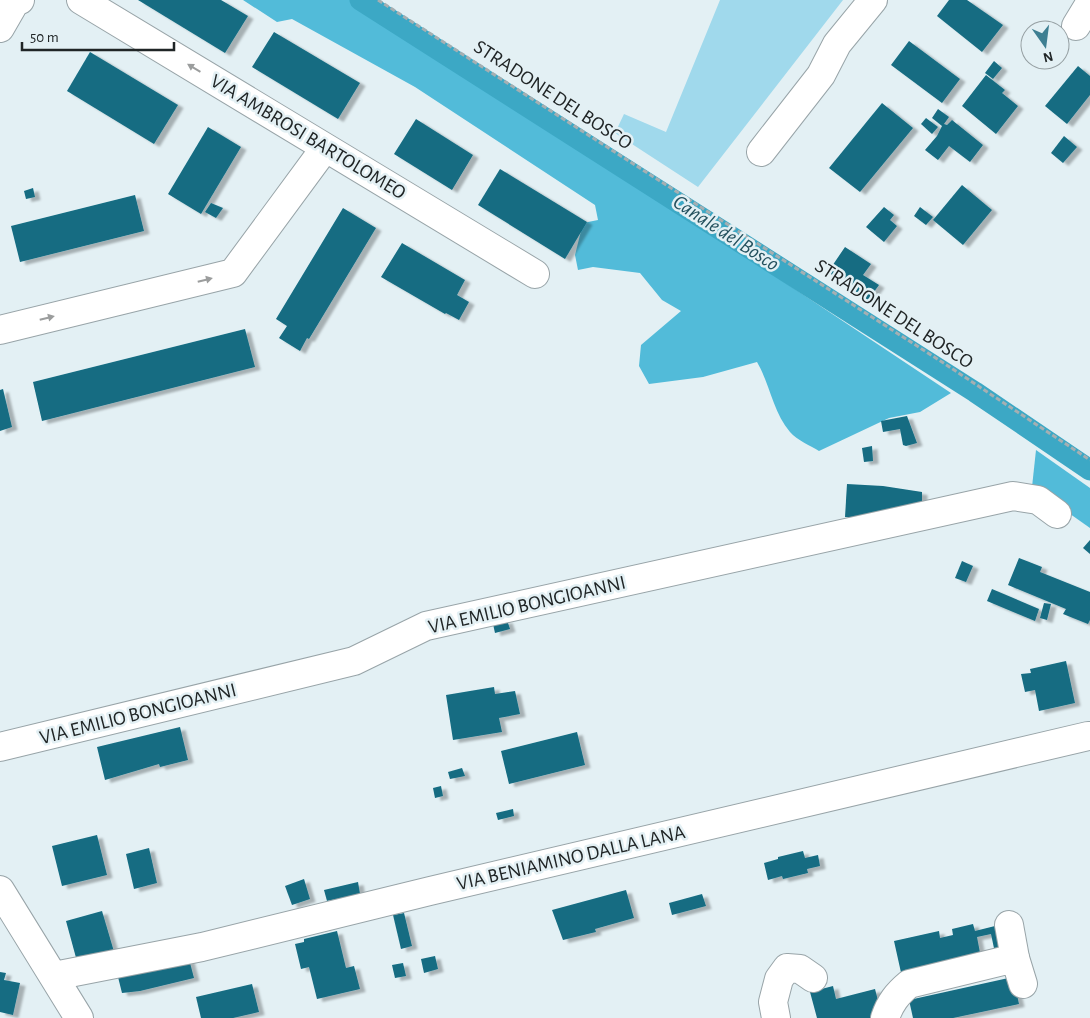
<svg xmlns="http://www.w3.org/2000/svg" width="1090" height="1018" viewBox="0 0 1090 1018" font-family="'Alegreya Sans',sans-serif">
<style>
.green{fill:#a0d9ec}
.forest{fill:#52bbd9}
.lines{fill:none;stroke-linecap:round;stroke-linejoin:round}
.canal{stroke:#3ca8c5;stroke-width:21}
.building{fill:#146c82;filter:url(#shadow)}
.minor-casing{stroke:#98a4a8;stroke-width:30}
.path{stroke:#a5afb2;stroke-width:3;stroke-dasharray:5 2.5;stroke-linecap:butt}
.minor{stroke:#fff;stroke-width:28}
.oneway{fill:#9b9d9d}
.labels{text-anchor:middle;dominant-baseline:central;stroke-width:5;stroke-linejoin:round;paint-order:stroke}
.street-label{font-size:20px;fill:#202526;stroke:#e3f0f4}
.water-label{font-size:21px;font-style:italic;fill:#24515e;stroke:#e3f0f4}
</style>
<defs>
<filter id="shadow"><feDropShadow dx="5.5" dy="3" stdDeviation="1" flood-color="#0004"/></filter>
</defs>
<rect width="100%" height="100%" fill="#e3f0f4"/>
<path class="green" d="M720,0H843L698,187L615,133L624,114L666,132Z"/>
<g class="forest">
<path d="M243,0H351L470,81L578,145L951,393L920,412L889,418L819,451C811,446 797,440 790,432C773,412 770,384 757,362L703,377L649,384L639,366L641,345L681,311L662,300L640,273L593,267L578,270L575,255L583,223L598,220L595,205L415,87L292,19L277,22Z"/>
<path d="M1036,450L1090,488V528L1032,487Z"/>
</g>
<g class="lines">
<path class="canal" d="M360,0L975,392L1090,470"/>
</g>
<g class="building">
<path d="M138,0H221L248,16L225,53Z"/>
<path d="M949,0H967L1003,25L982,52L937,16Z"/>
<path d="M274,32L360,83L338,119L252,67Z"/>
<path d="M909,41L960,79L942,103L891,65Z"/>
<path d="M90,52L178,105L154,144L67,91Z"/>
<path d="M994,61L1002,68L993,79L985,73Z"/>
<path d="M1078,66L1090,76V95L1067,124L1045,106Z"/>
<path d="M986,75L1005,90L1002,93L1018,106L996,134L962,106Z"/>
<path d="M882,103L913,128L860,192L829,168Z"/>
<path d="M938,109L949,117L944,124L947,125L952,120L983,145L970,162L949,146L938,160L925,150L937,136L942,126L932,118Z"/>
<path d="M926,118L938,127L932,134L921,124Z"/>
<path d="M416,119L473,155L452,190L394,154Z"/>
<path d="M208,127L241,147L201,214L168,194Z"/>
<path d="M1064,136L1077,147L1063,163L1051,153Z"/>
<path d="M500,169L587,222L565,259L478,205Z"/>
<path d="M962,185L992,210L963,245L933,220Z"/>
<path d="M33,188L35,197L26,199L24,191Z"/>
<path d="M135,195L144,231L20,262L11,226Z"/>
<path d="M211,203L223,208L216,218L205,212Z"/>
<path d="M884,207L894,215L890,220L897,226L884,242L866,227Z"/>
<path d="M920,207L933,217L926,225L914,216Z"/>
<path d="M343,208L376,228L309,339L307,338L300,351L279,338L287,326L276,319Z"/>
<path d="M402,243L465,280L457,295L469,302L459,320L446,313L445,314L381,277Z"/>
<path d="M845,247L871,264L863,275L879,285L868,300L828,272Z"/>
<path d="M245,329L255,367L42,421L33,382Z"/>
<path d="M3,389L12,427L0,431V390Z"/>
<path d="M907,416L917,443L906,446L903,445L900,429L883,432L881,421Z"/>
<path d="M872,446L873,461L864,462L862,448Z"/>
<path d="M847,484L883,486L922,492V507L882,519L845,517Z"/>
<path d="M1090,540V554L1083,548Z"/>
<path d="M1019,558L1042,567L1040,572L1090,592V620L1088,624L1063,614L1066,609L1008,585Z"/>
<path d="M962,561L973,566L966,582L955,578Z"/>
<path d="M992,589L1039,609L1035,621L987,601Z"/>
<path d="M1044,603L1051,604L1047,620L1040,618Z"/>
<path d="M507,620L510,629L495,633L493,624Z"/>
<path d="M1066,661L1075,703L1039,711L1035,690L1025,692L1021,674L1031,673L1030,669Z"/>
<path d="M494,687L495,694L515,691L520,714L499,718L502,732L453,740L446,695Z"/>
<path d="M180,727L188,760L160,767L159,764L105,780L97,747Z"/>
<path d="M577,732L585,765L509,784L501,751Z"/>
<path d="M462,768L465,776L450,779L448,772Z"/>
<path d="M441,786L443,796L435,798L433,788Z"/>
<path d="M513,809L514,816L498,820L496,813Z"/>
<path d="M97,835L107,875L62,886L52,846Z"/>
<path d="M149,848L157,883L134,889L126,854Z"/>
<path d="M803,851L805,858L818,855L820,866L807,869L808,873L783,879L782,876L768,880L764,863L778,859V857Z"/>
<path d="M304,879L310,899L292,905L285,886Z"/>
<path d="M358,882L360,894L327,901L324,890Z"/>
<path d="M626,890L634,918L595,929L596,932L563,940L552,910Z"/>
<path d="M702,894L706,906L672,915L669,903Z"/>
<path d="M102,911L115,955L78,965L66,921Z"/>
<path d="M404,913L412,946L401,949L393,915Z"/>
<path d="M973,924L975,931L999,925L1005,951L995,953L991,934L977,937L981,958L902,977L894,941L939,931L940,938L953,935L952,929Z"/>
<path d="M337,931L346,968L354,966L360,989L317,999L309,967L301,969L295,944L304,942V939Z"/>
<path d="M435,956L438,969L424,973L421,959Z"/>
<path d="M189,959L194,978L140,991L122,993L118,977Z"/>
<path d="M403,963L406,976L395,978L392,965Z"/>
<path d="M0,972L6,973L4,980L20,983L13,1015L0,1012Z"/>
<path d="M1013,977L1019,1004L953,1018H913L909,1000Z"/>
<path d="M252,984L259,1012L233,1018H201L196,997Z"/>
<path d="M833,986L836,999L875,989L882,1016L875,1018H817L810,992Z"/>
</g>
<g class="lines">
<g class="minor-casing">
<g id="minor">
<path d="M81,0L535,274"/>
<path d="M1076,26L1090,3"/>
<path d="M0,28L15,2L20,0"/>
<path d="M761,152L821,75L837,44L873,0"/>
<path d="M0,330L233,273L325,148"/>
<path d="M0,747L354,661L426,626L1013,496L1038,500L1057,514"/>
<path d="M0,890L79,1018"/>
<path d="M1009,925L1015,958"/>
<path d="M54,976L202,947L430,891L1088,736"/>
<path d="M776,1018L773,1002L779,979L787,968L800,969L813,978"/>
<path d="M885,1018C890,1003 897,994 909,984L1015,958L1023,984"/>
</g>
</g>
<path class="path" d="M378,0L942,362L1090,460"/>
<use href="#minor" class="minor"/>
</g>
<defs><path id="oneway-solid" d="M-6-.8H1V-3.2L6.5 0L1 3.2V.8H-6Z" transform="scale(1.25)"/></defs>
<g class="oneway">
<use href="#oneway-solid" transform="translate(194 68) rotate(-149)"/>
<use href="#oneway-solid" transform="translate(205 280) rotate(-14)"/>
<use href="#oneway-solid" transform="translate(47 318) rotate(-14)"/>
</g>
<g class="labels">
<g class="street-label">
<text transform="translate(553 95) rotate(33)">STRADONE DEL BOSCO</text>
<text transform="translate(308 137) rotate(31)">VIA AMBROSI BARTOLOMEO</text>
<text transform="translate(894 314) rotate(33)">STRADONE DEL BOSCO</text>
<text transform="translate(527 605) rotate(-13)">VIA EMILIO BONGIOANNI</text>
<text transform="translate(138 714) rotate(-14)">VIA EMILIO BONGIOANNI</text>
<text transform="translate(571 858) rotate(-13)">VIA BENIAMINO DALLA LANA</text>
</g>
<g class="water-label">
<text transform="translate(726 233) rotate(33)">Canale del Bosco</text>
</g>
</g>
<g transform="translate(1045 45) rotate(166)"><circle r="24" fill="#e3f0f4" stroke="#959fa2"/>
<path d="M0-4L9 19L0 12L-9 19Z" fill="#3e7f92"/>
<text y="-8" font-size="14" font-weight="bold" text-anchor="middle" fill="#202526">N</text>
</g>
<path d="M22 42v8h152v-8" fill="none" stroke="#202526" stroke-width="2.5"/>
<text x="30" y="42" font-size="15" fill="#202526" stroke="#e3f0f4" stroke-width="4" paint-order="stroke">50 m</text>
</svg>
